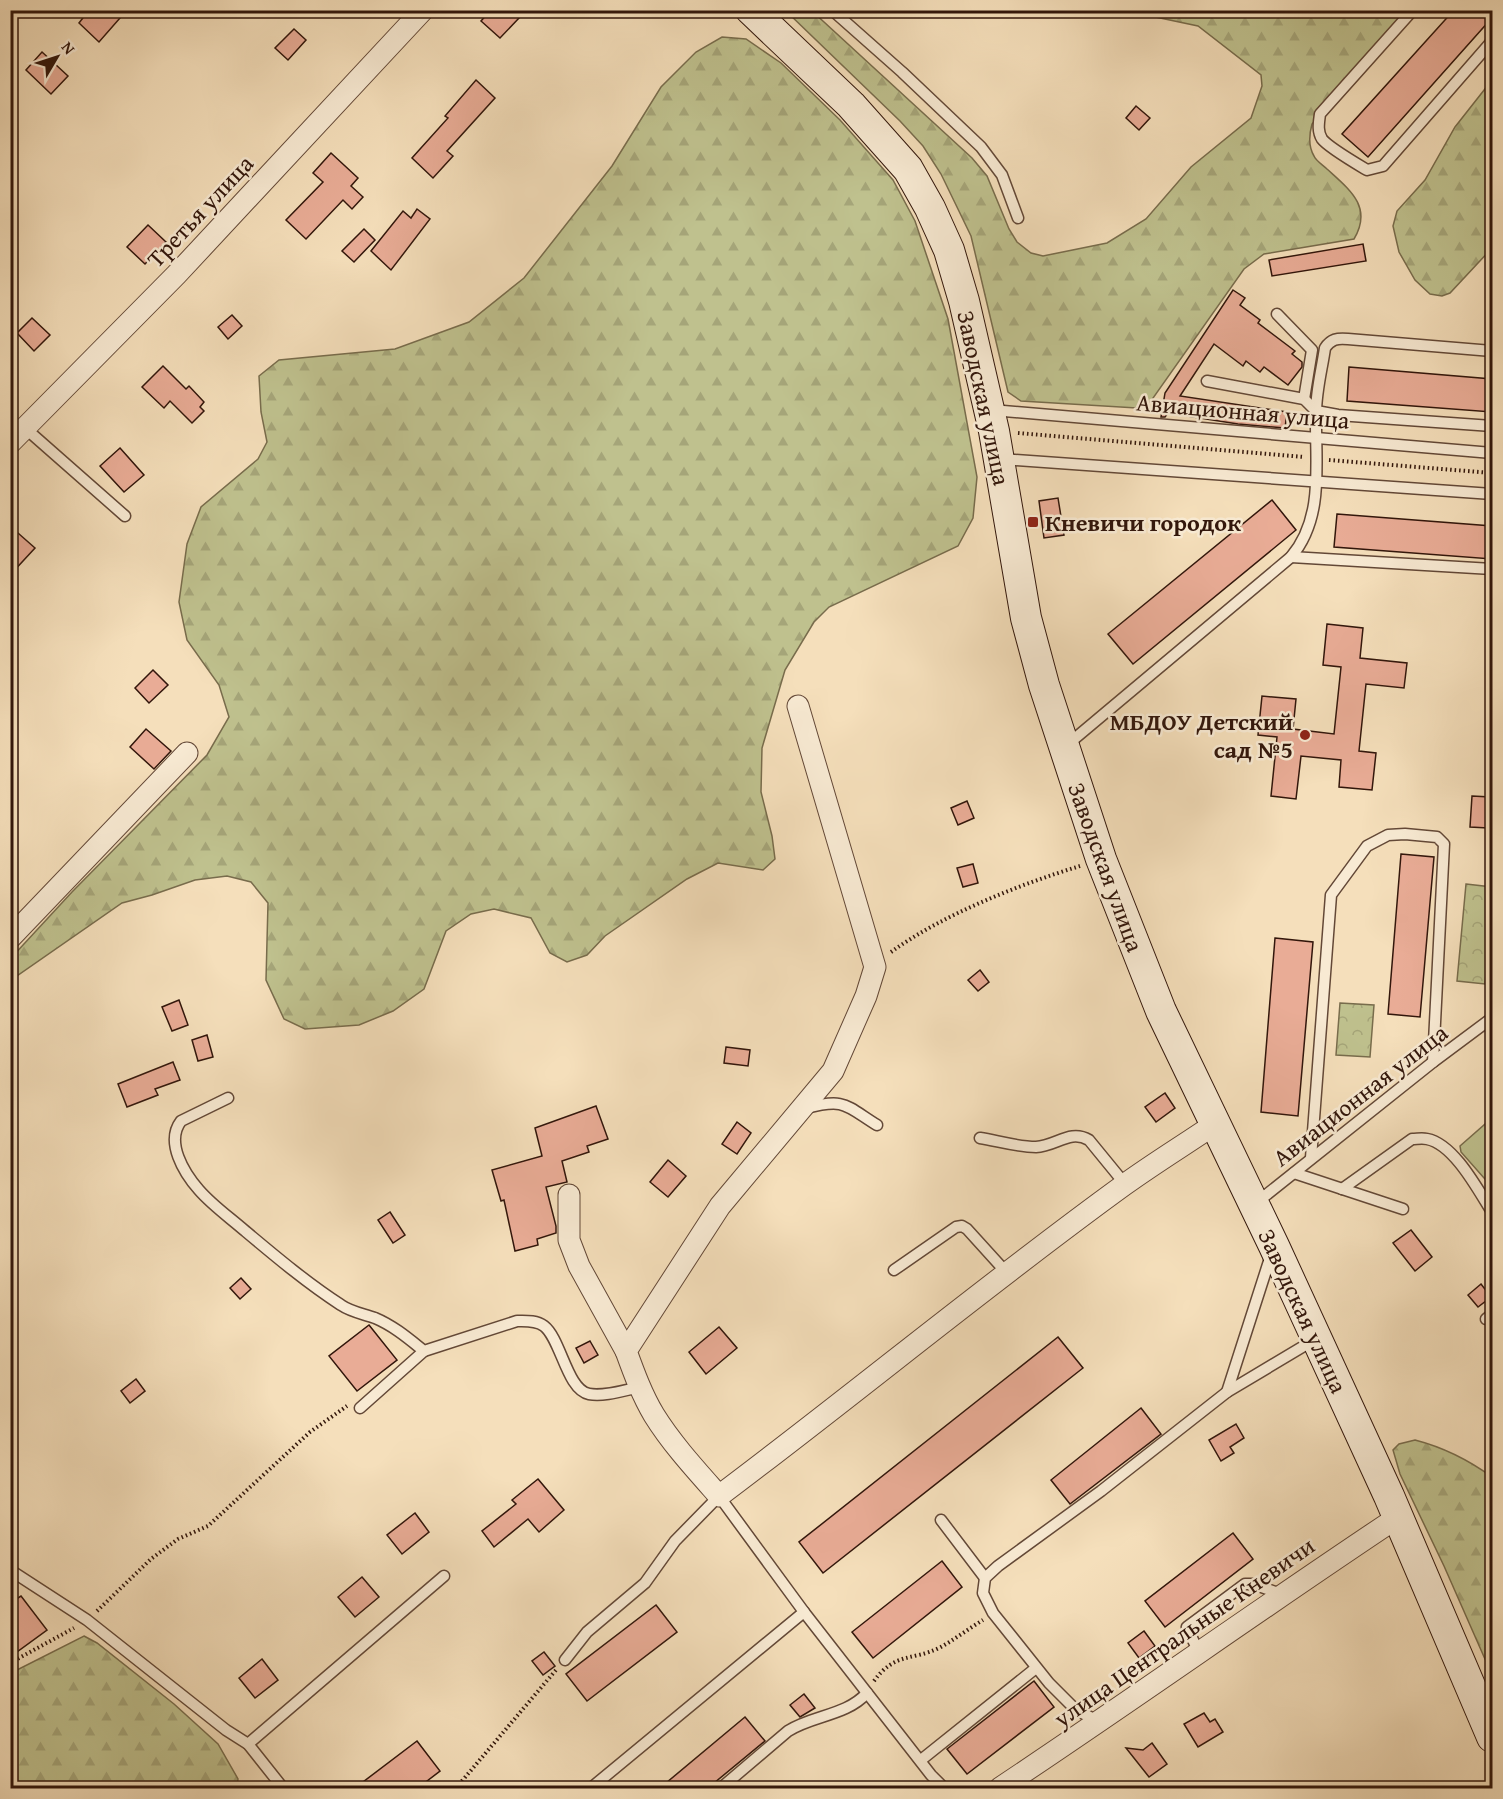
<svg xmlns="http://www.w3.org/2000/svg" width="1503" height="1799" viewBox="0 0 1503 1799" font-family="'Gentium Book Plus',serif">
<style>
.grass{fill:#bfc18e;stroke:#786c4c;stroke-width:1.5}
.forest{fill:url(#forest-firs);stroke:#786c4c;stroke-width:1.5}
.park{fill:url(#park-crowns);stroke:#786c4c;stroke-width:1.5}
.building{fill:#e9ac96;stroke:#32160b;stroke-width:1.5}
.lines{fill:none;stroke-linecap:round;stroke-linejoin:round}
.lane-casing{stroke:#634837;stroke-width:13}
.street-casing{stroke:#634837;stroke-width:23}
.secondary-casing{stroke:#32160b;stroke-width:32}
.path{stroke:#32160b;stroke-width:4;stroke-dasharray:1.5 3;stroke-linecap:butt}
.lane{stroke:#f8ead3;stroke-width:10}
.street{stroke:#f8ead3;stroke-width:21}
.secondary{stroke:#f8ead3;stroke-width:30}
.poi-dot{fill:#8f2418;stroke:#f8ead3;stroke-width:2}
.labels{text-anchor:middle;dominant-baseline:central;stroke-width:5;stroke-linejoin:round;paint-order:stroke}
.street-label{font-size:24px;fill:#32160b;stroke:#f8ead3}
.poi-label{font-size:24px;font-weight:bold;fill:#32160b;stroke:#f8ead3;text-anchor:start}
</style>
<defs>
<pattern id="forest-firs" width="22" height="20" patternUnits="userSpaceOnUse" patternTransform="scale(1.5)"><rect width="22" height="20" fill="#bfc18e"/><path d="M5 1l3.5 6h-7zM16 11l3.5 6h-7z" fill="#a5a579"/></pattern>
<pattern id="park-crowns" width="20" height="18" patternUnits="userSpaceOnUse" patternTransform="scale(1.5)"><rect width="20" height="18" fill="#bfc18e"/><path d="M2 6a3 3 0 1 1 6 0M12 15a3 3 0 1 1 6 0" fill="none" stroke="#a5a579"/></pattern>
</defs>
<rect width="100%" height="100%" fill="#f5dfbb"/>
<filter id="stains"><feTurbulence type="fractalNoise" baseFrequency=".00333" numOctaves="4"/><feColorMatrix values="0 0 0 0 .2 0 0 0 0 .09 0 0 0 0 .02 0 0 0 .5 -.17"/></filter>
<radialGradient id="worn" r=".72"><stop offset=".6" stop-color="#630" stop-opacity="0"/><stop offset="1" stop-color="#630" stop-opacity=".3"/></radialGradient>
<path class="grass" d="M1492,1118V1187L1461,1152L1460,1146Z"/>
<g class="forest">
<path d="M786,11H812L972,158L987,176L1009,229L1017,242L1031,253L1043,256L1107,243L1146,219L1191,167L1251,118L1262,86L1261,75L1198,26L1127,11H1411L1312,124C1309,135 1308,146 1314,156C1316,161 1323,165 1327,169C1350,190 1373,207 1354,239L1264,254L1244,269L1151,401L1137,408L1021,401L1008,392L971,236L941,174L923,146L900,121Z"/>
<path d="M722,37L746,39L781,63L840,120L893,180L915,221L948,319L977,477L973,518L958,546L829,607L814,622L785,670L762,748L761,792L772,836L775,859L763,870L718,863L687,879L605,936L587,955L567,962L550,953L531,918L494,909L471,914L446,931L424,989L393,1011L359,1025L305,1029L284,1019L266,980L268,903L251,882L227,876L195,880L152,895L122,903L11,980V958L72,892L207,755L229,717L219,685L187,640L179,602L187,544L201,507L258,459L267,442L261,412L259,376L279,360L395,349L469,322L524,278L612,166L661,87L696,52Z"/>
<path d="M1492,80V248L1450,293L1442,296L1430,294L1415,280L1399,252L1393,226L1397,211L1425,180L1455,127Z"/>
<path d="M1415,1440C1442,1447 1470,1461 1492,1477V1675L1444,1566L1400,1474L1393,1450L1399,1444Z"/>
<path d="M84,1636L97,1643L174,1704L218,1744L238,1779L237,1788H11V1673Z"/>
</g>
<g class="park">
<path d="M1466,884L1492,887V910L1485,984L1457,981Z"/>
<path d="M1340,1003L1374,1005L1370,1057L1336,1055Z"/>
</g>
<g class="building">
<path d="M89,10H127L99,42L79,23Z"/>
<path d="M491,10H511L519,18L500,38L481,21Z"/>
<path d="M1454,10H1479L1490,20L1368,157L1342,134Z"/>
<path d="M294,29L306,40L288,60L275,48Z"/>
<path d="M42,52L68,76L51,94L26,70Z"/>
<path d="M476,80L495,98L447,151L453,156L433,178L412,158L448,118L445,116Z"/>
<path d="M1136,106L1150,118L1139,130L1126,118Z"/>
<path d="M331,153L358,178L351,186L363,197L352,209L343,200L306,239L286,220L323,182L313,173Z"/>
<path d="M417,209L430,219L391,270L371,251L403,211L411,218Z"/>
<path d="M148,225L166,242L145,264L127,247Z"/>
<path d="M364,229L375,240L354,262L342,251Z"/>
<path d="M1363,244L1366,261L1272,276L1269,260Z"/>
<path d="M1233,290L1245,298L1240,305L1260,320L1258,323L1295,351L1292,354L1302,362V367L1288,385L1264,367L1260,372L1246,361L1243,366L1214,344L1180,396L1287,412L1285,428L1238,424L1168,413L1165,417H1161L1165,393Z"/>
<path d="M232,315L242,326L228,339L218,327Z"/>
<path d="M32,318L50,335L34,351L17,333Z"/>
<path d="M163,366L186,389L189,386L204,402L200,407L204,411L192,423L170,401L164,408L142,387Z"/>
<path d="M1349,367L1492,379V412L1347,401Z"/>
<path d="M120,448L144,475L124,492L100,466Z"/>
<path d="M1058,498L1064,535L1044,538L1039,501Z"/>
<path d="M1272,500L1296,530L1133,664L1108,634Z"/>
<path d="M1337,514L1492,526V559L1334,547Z"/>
<path d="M10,526L35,548L10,575Z"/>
<path d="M1327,624L1363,628L1360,658L1407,663L1404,688L1366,684L1359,751L1376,753L1372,790L1339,787L1341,760L1301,756L1296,799L1271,796L1277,737L1258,735L1262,696L1296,699L1293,729L1334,734L1341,667L1323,665Z"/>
<path d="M153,670L168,685L149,703L135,688Z"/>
<path d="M146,729L171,751L154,769L130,747Z"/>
<path d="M1472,796L1490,797L1488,828L1470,827Z"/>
<path d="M967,801L974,818L958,825L951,808Z"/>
<path d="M1401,854L1434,857L1420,1017L1388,1014Z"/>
<path d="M973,864L978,883L963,887L957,868Z"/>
<path d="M1275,938L1313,942L1298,1116L1261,1112Z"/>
<path d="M980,970L989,982L978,991L968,980Z"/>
<path d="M179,1000L188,1025L172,1031L162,1007Z"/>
<path d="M207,1035L213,1057L198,1061L192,1040Z"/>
<path d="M726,1047L750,1050L748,1066L724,1063Z"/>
<path d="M173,1062L180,1080L155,1089L158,1095L127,1107L118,1084Z"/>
<path d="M1165,1093L1175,1108L1156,1122L1145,1107Z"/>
<path d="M596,1106L608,1139L587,1146L589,1152L562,1161L567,1182L546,1187L556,1226V1233L537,1239L538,1245L515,1251L504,1200L501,1201L492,1170L542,1156L535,1128Z"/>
<path d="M737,1122L751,1133L737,1154L722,1144Z"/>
<path d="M668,1160L686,1176L668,1197L650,1182Z"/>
<path d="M390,1212L405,1235L393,1243L378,1220Z"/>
<path d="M1411,1230L1432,1257L1415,1271L1393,1243Z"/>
<path d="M241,1278L251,1289L240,1299L230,1288Z"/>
<path d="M1481,1284L1491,1297L1478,1307L1468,1295Z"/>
<path d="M369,1325L397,1360L357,1391L329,1356Z"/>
<path d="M719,1327L737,1348L706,1374L689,1352Z"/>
<path d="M1058,1337L1083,1368L823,1573L799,1542Z"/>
<path d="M590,1341L598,1355L584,1363L576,1348Z"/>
<path d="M136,1379L145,1391L130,1403L121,1391Z"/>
<path d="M1141,1408L1161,1434L1070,1504L1051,1480Z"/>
<path d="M1236,1424L1244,1438L1230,1447L1234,1453L1221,1461L1209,1440Z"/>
<path d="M538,1479L564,1510L539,1532L528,1519L494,1547L482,1531L516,1504L512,1500Z"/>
<path d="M415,1513L429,1532L402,1554L387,1535Z"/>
<path d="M1233,1533L1253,1559L1165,1627L1145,1601Z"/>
<path d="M942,1561L962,1587L873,1658L852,1632Z"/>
<path d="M362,1577L379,1597L355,1617L338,1597Z"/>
<path d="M21,1596L47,1630L10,1657V1603Z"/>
<path d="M656,1605L677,1632L587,1701L566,1674Z"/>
<path d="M1144,1631L1155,1646L1139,1658L1128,1643Z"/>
<path d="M544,1652L555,1666L543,1675L532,1661Z"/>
<path d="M262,1659L278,1680L255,1698L239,1678Z"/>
<path d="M1034,1681L1054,1707L967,1774L947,1749Z"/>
<path d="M804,1694L815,1708L800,1717L790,1705Z"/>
<path d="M1204,1713L1210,1722L1215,1719L1223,1732L1198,1747L1184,1724Z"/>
<path d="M745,1717L765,1741L708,1788H660Z"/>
<path d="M417,1741L440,1771L418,1788H355Z"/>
<path d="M1152,1743L1167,1764L1149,1777L1126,1748L1143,1750Z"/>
</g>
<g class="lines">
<g class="lane-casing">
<g id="lane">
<path d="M832,10L902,72L981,147L1002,175L1018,218"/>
<path d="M1413,10L1320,114C1319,122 1317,131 1322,139C1328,147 1357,164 1367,170L1383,166L1492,41"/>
<path d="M1277,314L1312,350L1304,399"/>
<path d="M1207,381L1304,399L1316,411L1338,415L1492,426"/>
<path d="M992,410L1492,453"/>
<path d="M25,428L125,516"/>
<path d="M1002,459L1492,494"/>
<path d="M1291,557L1492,569"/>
<path d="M1067,745L1291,557C1325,517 1315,462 1316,413C1316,391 1322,369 1325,348C1331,339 1337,338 1348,339L1492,351"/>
<path d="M228,1098L181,1121C165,1142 184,1173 199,1190C212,1205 229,1217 244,1230C275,1256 307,1283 341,1305C351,1312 364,1314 375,1318C394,1326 409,1339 424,1351L517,1321C525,1321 536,1320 544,1326C561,1339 567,1390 589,1394C604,1397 625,1390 640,1387"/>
<path d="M806,1108C845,1098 845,1105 877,1125"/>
<path d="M980,1138C998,1141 1018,1147 1036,1147C1056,1146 1070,1129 1089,1140L1125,1184"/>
<path d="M1311,1158L1331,895L1367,846L1388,835L1405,834L1437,837L1444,844L1433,1062"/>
<path d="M1294,1173L1403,1209"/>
<path d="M1342,1189L1412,1139C1417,1139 1422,1138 1427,1139C1454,1144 1478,1190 1492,1212"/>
<path d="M1256,1203L1433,1062L1492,1018"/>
<path d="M894,1270L956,1227L962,1226L967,1229L1006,1272"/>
<path d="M1486,1319L1492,1314"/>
<path d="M1227,1392L1271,1255"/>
<path d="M360,1408L424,1351"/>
<path d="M941,1520L985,1578"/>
<path d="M10,1570L87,1620L226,1730L248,1744L283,1788"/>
<path d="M804,1612L931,1775L944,1788"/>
<path d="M1199,1653L1187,1627L1245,1584H1253L1281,1594"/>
<path d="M565,1660L587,1632L645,1583L675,1541L719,1496L804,1612L591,1788"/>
<path d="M1099,1722L1075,1709L1049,1683L993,1613L983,1593L985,1578L998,1566L1101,1491L1227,1392L1314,1340"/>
<path d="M248,1744L444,1576"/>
<path d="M921,1760L1036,1668"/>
<path d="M721,1788L788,1731C813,1715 846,1716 867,1693"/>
</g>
</g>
<g class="street-casing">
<g id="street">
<path d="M10,443L177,274L423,10"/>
<path d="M798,706L875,967L866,996L833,1071L720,1206L626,1351C634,1373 642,1395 654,1415C672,1444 696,1470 719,1496C855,1394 986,1285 1124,1185C1153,1164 1184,1145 1215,1124"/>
<path d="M10,938L187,753"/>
<path d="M569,1195V1240L579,1266L626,1351"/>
<path d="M1000,1788C1134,1699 1264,1606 1398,1517"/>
</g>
</g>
<g class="secondary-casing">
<path id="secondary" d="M751,10L851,105L908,169L930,208L949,250L964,301L994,431L1026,618L1044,685L1101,859L1161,1011L1274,1246L1389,1496L1492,1737"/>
</g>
<g class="path">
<path d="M1018,433L1304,457"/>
<path d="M1329,460L1492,473"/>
<path d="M891,952C944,914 1018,885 1080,866"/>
<path d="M97,1611L151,1559L178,1539L208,1526L310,1432L347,1406"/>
<path d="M10,1663L74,1628"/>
<path d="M874,1681C895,1652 912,1661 939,1648C954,1640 968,1629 983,1620"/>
<path d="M456,1788L556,1670"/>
</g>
<use href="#lane" class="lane"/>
<use href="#street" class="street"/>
<use href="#secondary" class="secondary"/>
</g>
<g class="poi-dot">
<rect x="1027" y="516" width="12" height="12" rx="3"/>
<circle cx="1305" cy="735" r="6"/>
</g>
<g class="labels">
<g class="street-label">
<text transform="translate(200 211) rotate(-47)">Третья улица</text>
<text transform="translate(984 398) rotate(78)">Заводская улица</text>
<text transform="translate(1243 411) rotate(5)">Авиационная улица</text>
<text transform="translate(1106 867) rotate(70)">Заводская улица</text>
<text transform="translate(1360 1095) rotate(-38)">Авиационная улица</text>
<text transform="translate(1303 1311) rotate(65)">Заводская улица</text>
<text transform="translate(1184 1632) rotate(-35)">улица Центральные Кневичи</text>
</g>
<g class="poi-label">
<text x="1045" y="522">Кневичи городок</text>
<text x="1293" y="721" text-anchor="end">МБДОУ Детский<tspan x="1293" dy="28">сад №5</tspan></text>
</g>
</g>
<rect width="1503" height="1799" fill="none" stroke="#f5dfbb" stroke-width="36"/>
<rect x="12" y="12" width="1479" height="1775" fill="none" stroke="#32160b" stroke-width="3"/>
<rect x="18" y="18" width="1467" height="1763" fill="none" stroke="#32160b" stroke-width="1.5"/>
<g transform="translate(57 57) rotate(51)" stroke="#f8ead3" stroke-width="4.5" paint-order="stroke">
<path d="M0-4.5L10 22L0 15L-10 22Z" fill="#32160b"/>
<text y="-9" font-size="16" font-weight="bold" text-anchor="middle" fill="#32160b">N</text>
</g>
<rect width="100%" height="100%" filter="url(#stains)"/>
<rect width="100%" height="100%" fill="url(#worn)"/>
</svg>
